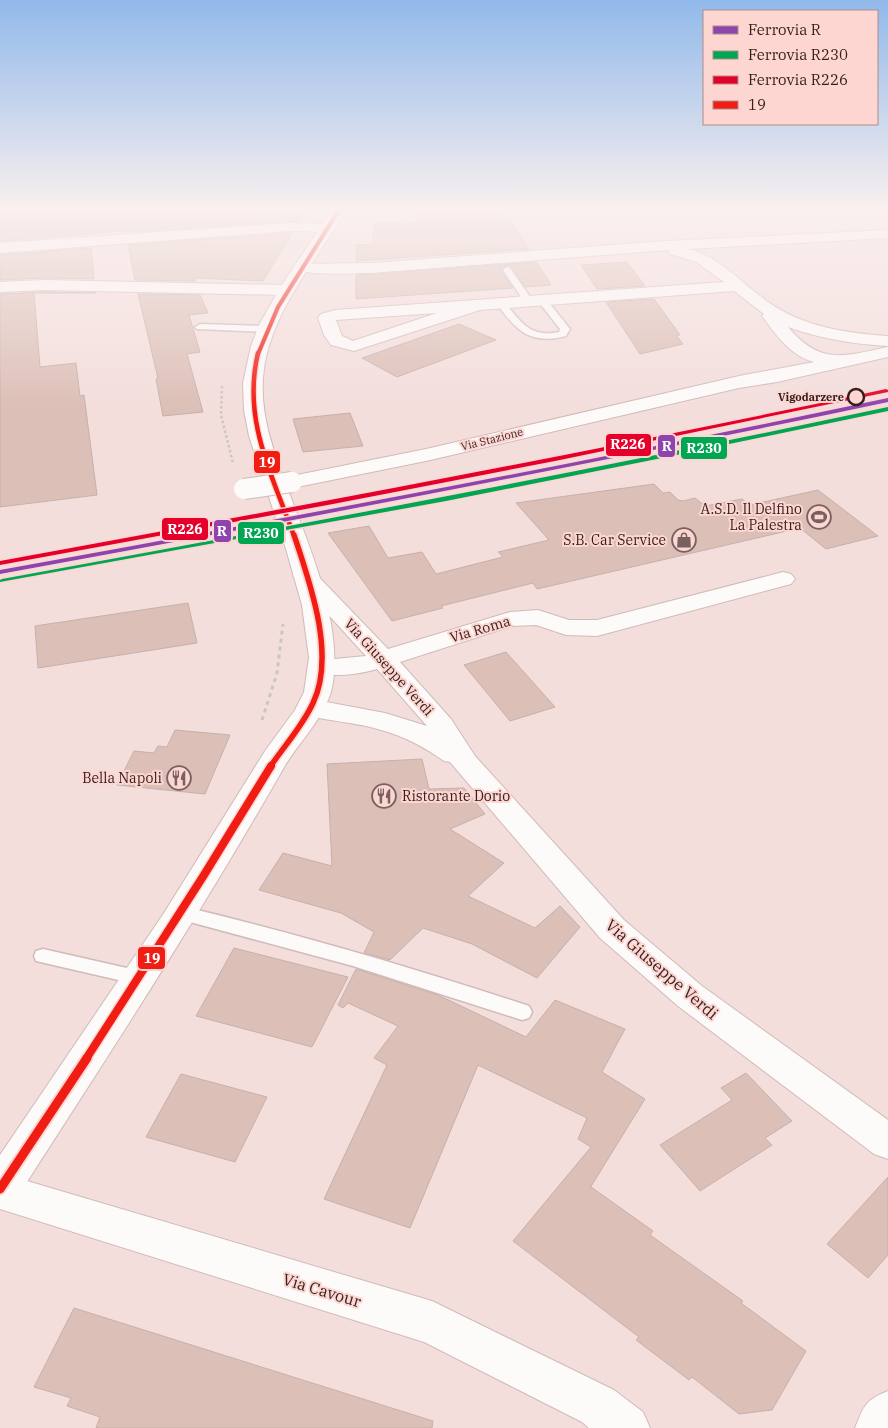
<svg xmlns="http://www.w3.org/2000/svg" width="888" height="1428" viewBox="0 0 888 1428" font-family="'IBM Plex Serif',serif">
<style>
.building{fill:#dcbfb6;stroke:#c5b1ac}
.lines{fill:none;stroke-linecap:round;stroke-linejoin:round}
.lane-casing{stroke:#d0bbb9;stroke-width:3}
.street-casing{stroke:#d0bbb9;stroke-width:2}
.secondary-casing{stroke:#d0bbb9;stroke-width:2}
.path-far2{stroke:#cdc5c5;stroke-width:2;stroke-dasharray:2 2;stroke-linecap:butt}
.path-far1{stroke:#cdc5c5;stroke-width:2.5;stroke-dasharray:2.5 2.5;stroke-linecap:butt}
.path{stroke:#cdc5c5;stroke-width:3;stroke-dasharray:4 4;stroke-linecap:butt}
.lane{fill:#fdfafa;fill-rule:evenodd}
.street{fill:#fdfafa;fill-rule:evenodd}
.secondary{fill:#fdfafa;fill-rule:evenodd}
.street-bridge-casing{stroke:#d0bbb9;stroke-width:22;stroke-linecap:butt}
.street-bridge{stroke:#fdfafa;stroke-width:20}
.bus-1-far4-casing{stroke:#fdd6d2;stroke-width:5.5}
.bus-1-far3-casing{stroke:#fdd6d2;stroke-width:7}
.bus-1-far2-casing{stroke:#fdd6d2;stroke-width:9}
.bus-1-far1-casing{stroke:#fdd6d2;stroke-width:11}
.bus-1-casing{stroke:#fdd6d2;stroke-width:13}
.bus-1-far4{stroke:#f01d14;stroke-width:4}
.bus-1-far3{stroke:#f01d14;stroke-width:4.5}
.bus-1-far2{stroke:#f01d14;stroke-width:5.5}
.bus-1-far1{stroke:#f01d14;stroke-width:8}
.bus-1{stroke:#f01d14;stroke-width:9}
.rail-1-casing{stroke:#fdd6d2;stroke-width:3}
.rail-2-casing{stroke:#fdd6d2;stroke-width:3}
.rail-3-casing{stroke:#fdd6d2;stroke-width:3}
.rail-1{fill:#8e44ad;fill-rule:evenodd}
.rail-2{fill:#00a651;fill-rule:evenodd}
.rail-3{fill:#e4002b;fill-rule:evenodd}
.stop-dot{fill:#fdd6d2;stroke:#351e1c;stroke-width:2.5}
.labels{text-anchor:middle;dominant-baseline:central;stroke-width:4;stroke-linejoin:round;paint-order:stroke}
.far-stop-label{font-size:11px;font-weight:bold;fill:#351e1c;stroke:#fdd6d2;text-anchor:end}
.far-street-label{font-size:11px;fill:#351e1c;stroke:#fdd6d2}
.poi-label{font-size:14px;fill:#351e1c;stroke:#fdd6d2;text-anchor:end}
.street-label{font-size:14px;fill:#351e1c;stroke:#fdd6d2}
.near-street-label{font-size:16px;fill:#351e1c;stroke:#fdd6d2}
.line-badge{stroke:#fdd6d2;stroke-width:2}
.badge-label{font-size:14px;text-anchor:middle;font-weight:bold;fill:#fff}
</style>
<rect width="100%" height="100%" fill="#f3dedc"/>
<g class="building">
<path d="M0,210H307L300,221L126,232L125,231L0,241Z"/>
<path d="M412,210H504L529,249L356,261V245L373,244L374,223L417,222Z"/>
<path d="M292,233L263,281L193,278L195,281L135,280L128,245Z"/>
<path d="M91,248L94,279L44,278L0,280V255Z"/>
<path d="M537,262L551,285L525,287L512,267L508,265L502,268L501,271L513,288L356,299V275Z"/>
<path d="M627,262L645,286L597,289L581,265Z"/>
<path d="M44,292L96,293H34L40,367L76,363L80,396L84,395L97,495L0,507V294Z"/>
<path d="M138,294L200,295L208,313L189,315L200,352L187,354L203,412L163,416L156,379L158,378Z"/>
<path d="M654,299L680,335H676L683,344L640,354L606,302Z"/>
<path d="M459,324L496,340L397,377L362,358Z"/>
<path d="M350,413L363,446L303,452L293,419Z"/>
<path d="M654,484L663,493L670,492L678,500L683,501L695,498L705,506L742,499L750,505L818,490L878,536L826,549L800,528L537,589L533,583L441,606L443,608L392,621L328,533L369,526L388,558L422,552L436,574L503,557L498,552L549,540L516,503Z"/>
<path d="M188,603L197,643L38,668L35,626Z"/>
<path d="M506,652L555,707L510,721L464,665Z"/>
<path d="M175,730L230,735L205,794L117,785L134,751L154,753L158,746L167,747Z"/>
<path d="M422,759L429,789L464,788L485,814L450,829L504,863L468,896L535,928L560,906L580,927L537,978L472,944L423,928L390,960L364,953L374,932L341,913L259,890L283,853L332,866L327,764Z"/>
<path d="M234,948L348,977L312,1047L196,1016Z"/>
<path d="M356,969L438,995L526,1037L555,1000L625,1029L602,1072L645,1099L590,1188L591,1187L653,1231L650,1235L743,1301L741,1303L806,1351L772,1410L739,1414L692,1377L689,1380L636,1340L639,1337L513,1241L591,1147L578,1139L587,1118L478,1065L410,1228L324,1199L387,1065L374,1058L398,1026L348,1003L343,1008L338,1005Z"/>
<path d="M746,1073L792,1121L765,1138L772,1145L700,1191L660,1145L732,1100L721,1088Z"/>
<path d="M181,1074L267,1097L235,1162L146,1137Z"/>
<path d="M888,1177V1255L868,1278L827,1244Z"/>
<path d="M74,1308L433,1421L432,1428H96L100,1417L67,1406L71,1398L34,1387Z"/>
</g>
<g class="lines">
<g class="lane-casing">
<g id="lane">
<path d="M507,267L510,268L532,300V304H526L503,270Z"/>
<path d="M543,298L546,299L570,329L566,336C531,345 517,332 497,304L499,302H505C521,323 531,338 559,332L560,329L538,301Z"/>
<path d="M200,324L266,326L271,329L266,332L197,329L195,327Z"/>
<path d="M181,906C299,934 414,968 529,1006L532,1012L529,1018L522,1020L353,966L175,918L172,913L175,908Z"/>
<path d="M43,949L140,971L147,973L149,978L147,983L140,985L36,961L34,956L36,951Z"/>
</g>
</g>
<g class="street-casing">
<g id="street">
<path d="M290,223L329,224L334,225L336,228L334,231L329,232L290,231L0,253V243Z"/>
<path d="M888,230V238L688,249C721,257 741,283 768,302C804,327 845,333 888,336V346C854,344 821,339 788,327C821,366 844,356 888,347V357L777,382L739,388L426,461L292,488L284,487L281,482L284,477L292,476L426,449L739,376L814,362C792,356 778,338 765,320L762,316L764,314L734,291L480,310L354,351L331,345L324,335L318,318L321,314L335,310L724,282L696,262L670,254L668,250L371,273C347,273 320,276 296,270L294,267L296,264L371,263L666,241ZM437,313L353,341L342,336L336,320Z"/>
<path d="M44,280L285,285L291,287L293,290L291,293L285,295L44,290L0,292V282Z"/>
<path d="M305,569L313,571L388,649L510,612L538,610L569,620H597L783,572L791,574L795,579L791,584L597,636L566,635L536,625L512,626L400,662L451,719L475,756L624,920L702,986L888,1120V1159L874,1154L678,1006L600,938L450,762L444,761C424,747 404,736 381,730C355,722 327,721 300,714L296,708L300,702L310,699L385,713L427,726L377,669C358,675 332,677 313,673L309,667L313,661L366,656L293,576L297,571Z"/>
<path d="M0,1173L432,1301L614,1390L643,1412L650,1428H589L582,1422L424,1342L0,1209Z"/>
<path d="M888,1391V1428H855C864,1406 865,1400 888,1391Z"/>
</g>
</g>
<g class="secondary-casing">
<path id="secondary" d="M332,210H346C320,255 284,296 269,346C254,394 268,437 285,482C307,541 342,618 333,682C329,714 299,741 283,769C199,917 106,1059 14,1202L0,1207V1155L164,913L265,751L295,710L304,692L309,658L302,605L286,549L249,436L244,410L243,383L251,346L259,325L281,286Z"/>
</g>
<g class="path-far2">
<path d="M572,210L586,228"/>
<path d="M758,210L765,216"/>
</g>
<path class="path-far1" d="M222,386L221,415L233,463"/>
<path class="path" d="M262,720L277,673L283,624"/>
<use href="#lane" class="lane"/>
<use href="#street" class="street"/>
<use href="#secondary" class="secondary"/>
<g class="street-bridge-casing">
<path id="street-bridge" d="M244,489L292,482"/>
</g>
<use href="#street-bridge" class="street-bridge"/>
<g class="bus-1-far4-casing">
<path id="bus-1-far4" d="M258,354L278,307L339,210"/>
</g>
<g class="bus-1-far3-casing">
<path id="bus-1-far3" d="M258,353C242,420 272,474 294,536"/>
</g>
<g class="bus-1-far2-casing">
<path id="bus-1-far2" d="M270,767C284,746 302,727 313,703C336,655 310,583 294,535"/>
</g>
<g class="bus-1-far1-casing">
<path id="bus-1-far1" d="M86,1059L204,875L271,766"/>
</g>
<g class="bus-1-casing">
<path id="bus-1" d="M0,1189L87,1058"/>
</g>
<use href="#bus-1-far4" class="bus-1-far4"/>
<use href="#bus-1-far3" class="bus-1-far3"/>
<use href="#bus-1-far2" class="bus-1-far2"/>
<use href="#bus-1-far1" class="bus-1-far1"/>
<use href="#bus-1" class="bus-1"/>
<g class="rail-1-casing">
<path id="rail-1" d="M888,398V402C593,464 297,520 0,574V570C297,516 593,461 888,398Z"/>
</g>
<g class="rail-2-casing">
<path id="rail-2" d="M888,407V411L667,457L446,501L0,582V580L2,579C298,525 594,470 888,407Z"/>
</g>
<g class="rail-3-casing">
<path id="rail-3" d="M886,389L888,390V392L555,461L333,504L0,565V561C296,507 592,452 886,389Z"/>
</g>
<use href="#rail-1" class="rail-1"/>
<use href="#rail-2" class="rail-2"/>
<use href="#rail-3" class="rail-3"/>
</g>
<linearGradient id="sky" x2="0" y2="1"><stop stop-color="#91b9ea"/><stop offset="0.51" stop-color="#faf0ef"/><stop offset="1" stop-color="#faf0ef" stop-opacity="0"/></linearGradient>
<rect width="888" height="410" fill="url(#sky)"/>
<defs>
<g id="stadium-ring" transform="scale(1.25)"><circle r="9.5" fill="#fdd6d2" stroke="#78615f" stroke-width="1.5"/><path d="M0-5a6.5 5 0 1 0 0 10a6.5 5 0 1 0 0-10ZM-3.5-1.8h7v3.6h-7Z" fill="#78615f"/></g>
<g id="shop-ring" transform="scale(1.25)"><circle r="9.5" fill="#fdd6d2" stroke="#78615f" stroke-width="1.5"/><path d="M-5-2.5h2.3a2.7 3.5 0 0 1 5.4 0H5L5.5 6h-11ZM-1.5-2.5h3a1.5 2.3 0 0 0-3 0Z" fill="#78615f"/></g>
<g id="restaurant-ring" transform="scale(1.25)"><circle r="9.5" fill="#fdd6d2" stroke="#78615f" stroke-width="1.5"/><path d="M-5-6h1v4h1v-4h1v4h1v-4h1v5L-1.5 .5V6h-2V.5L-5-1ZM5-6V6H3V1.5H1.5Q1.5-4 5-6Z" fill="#78615f"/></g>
</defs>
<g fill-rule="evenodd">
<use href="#stadium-ring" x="819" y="517"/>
<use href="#shop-ring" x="684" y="540"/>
<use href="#restaurant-ring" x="179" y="778"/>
<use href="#restaurant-ring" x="384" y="796"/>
</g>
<circle class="stop-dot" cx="856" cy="397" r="8"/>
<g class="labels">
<g class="far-stop-label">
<text x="844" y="397">Vigodarzere</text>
</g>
<g class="far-street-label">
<text transform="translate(492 439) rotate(-14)">Via Stazione</text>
</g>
<g class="poi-label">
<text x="802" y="509">A.S.D. Il Delfino<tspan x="802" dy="16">La Palestra</tspan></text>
<text x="666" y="540">S.B. Car Service</text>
<text x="162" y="778">Bella Napoli</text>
<text x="402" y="796" text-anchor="start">Ristorante Dorio</text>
</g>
<g class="street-label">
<text transform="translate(480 629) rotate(-16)">Via Roma</text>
<text transform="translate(389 667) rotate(48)">Via Giuseppe Verdi</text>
</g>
<g class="near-street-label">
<text transform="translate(662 969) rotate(41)">Via Giuseppe Verdi</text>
<text transform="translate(322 1290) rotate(17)">Via Cavour</text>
</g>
</g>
<g class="line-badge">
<rect x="605" y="433" width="47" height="24" rx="5" fill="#e4002b"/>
<rect x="657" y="434" width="19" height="24" rx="5" fill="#8e44ad"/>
<rect x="680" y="436" width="48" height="24" rx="5" fill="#00a651"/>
<rect x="253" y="450" width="28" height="24" rx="5" fill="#f01d14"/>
<rect x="161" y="517" width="48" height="24" rx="5" fill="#e4002b"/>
<rect x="213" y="519" width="19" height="24" rx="5" fill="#8e44ad"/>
<rect x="237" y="521" width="48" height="24" rx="5" fill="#00a651"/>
<rect x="137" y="946" width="29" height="24" rx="5" fill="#f01d14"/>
</g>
<g class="badge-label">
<text x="628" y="449">R226</text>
<text x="667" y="451">R</text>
<text x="704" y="453">R230</text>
<text x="267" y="467">19</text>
<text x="185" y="534">R226</text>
<text x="222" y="536">R</text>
<text x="261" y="538">R230</text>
<text x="152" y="963">19</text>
</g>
<rect x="703" y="10" width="175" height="115" fill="#fdd6d2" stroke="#ad8c89"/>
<rect x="713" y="26" width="25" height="8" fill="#8e44ad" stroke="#ad8c89"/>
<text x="748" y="35" font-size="15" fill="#351e1c">Ferrovia R</text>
<rect x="713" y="51" width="25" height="8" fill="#00a651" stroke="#ad8c89"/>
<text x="748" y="60" font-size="15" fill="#351e1c">Ferrovia R230</text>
<rect x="713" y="76" width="25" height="8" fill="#e4002b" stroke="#ad8c89"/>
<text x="748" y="85" font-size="15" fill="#351e1c">Ferrovia R226</text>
<rect x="713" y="101" width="25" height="8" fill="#f01d14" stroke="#ad8c89"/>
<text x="748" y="110" font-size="15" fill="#351e1c">19</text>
</svg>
